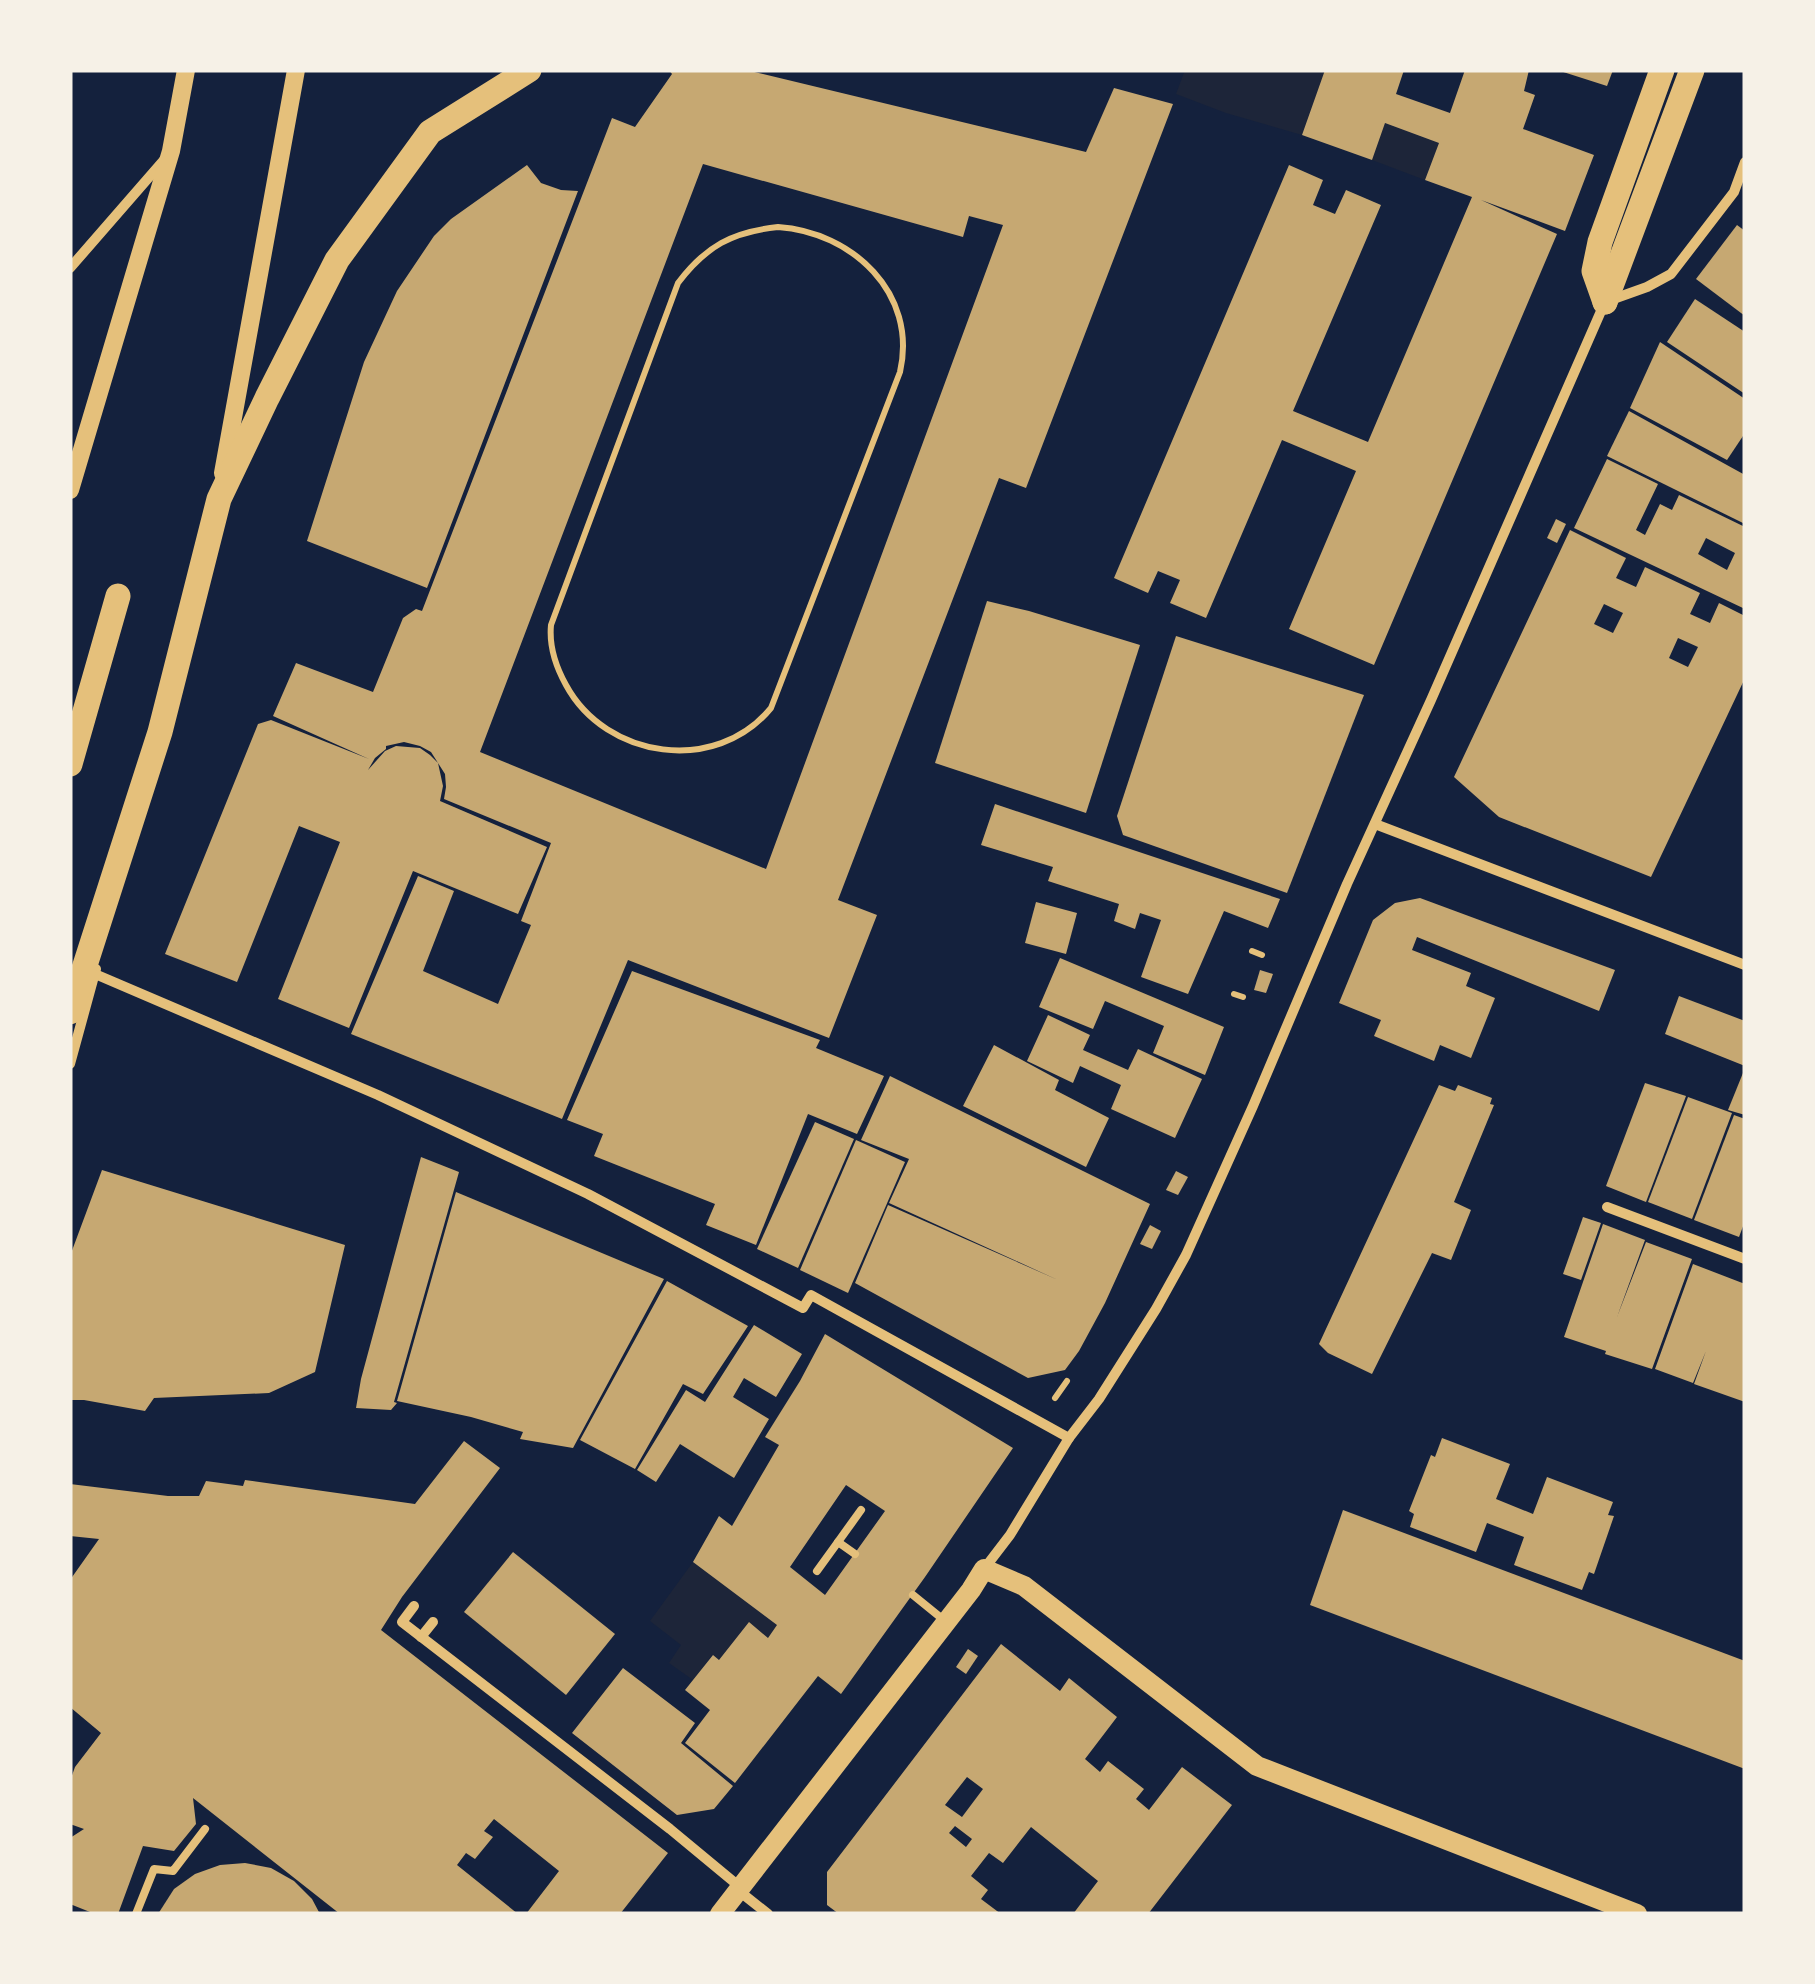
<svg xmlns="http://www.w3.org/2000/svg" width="1815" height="1984" viewBox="0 0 1815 1984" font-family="'Roboto Condensed',sans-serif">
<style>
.green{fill:#1d2539}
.building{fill:#c6a872;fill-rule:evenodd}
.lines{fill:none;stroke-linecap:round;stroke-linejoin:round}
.path{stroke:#e5c07b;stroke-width:6}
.service{stroke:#e5c07b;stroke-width:8}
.minor{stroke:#e5c07b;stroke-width:10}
.tertiary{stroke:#e5c07b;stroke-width:18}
.secondary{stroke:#e5c07b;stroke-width:20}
.primary{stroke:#e5c07b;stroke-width:25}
</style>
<rect width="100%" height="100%" fill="#14213d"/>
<g class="green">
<path d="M1185,70H1325L1302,135L1226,113L1176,94Z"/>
<path d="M1385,123L1439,143L1425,180L1372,160Z"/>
<path d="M693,1562L777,1625L768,1638L748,1623L719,1660L712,1655L693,1680L669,1663L681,1645L650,1621Z"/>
</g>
<g class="building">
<path d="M669,70H746L1086,152L1114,88L1173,104L1026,488L999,478L838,900L877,915L829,1038L628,960L562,1119L351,1034L418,876L454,891L423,971L498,1004L531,925L521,921L551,843L444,799L446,787L445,774L431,752L420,746L404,742L386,746V749L375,758L368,770L385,751L396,746L420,748L430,755L438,763L443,786L440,801L547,847L518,914L413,871L349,1028L278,999L340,842L299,826L237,982L165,954L258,724L271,720L369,759L273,716L296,663L373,692L403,618L416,609L422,611L612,118L635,127L672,74ZM703,164L963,237L969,216L1003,225L766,869L480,752Z"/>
<path d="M1325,70H1404L1396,94L1450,113L1465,70H1529L1524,91L1535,95L1523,129L1594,155L1565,231L1481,200L1557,234L1374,665L1289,629L1356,471L1282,440L1206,618L1170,603L1180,580L1158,571L1148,593L1114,578L1289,165L1323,180L1313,205L1335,214L1346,190L1381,205L1293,411L1368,442L1472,197L1425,180L1439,143L1385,123L1372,160L1302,135Z"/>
<path d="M1557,70H1613L1607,86Z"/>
<path d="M527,165L541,183L561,190L578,191L427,588L307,541L364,362L397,291L434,236L451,219Z"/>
<path d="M1737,225L1745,231V316L1696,279Z"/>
<path d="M1695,299L1745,332V394L1667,342Z"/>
<path d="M1660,342L1745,399V433L1727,460L1630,408Z"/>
<path d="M1629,411L1745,475V524L1607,456Z"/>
<path d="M1607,459L1658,484L1636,530L1645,535L1660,504L1672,510L1679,495L1745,527V609L1574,528ZM1706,538L1735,553L1727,570L1698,554Z"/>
<path d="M1556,519L1566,524L1557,543L1547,538Z"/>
<path d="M1570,530L1626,558L1616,578L1636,587L1645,567L1700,593L1690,614L1710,623L1719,603L1745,616V678L1651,877L1499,817L1454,777ZM1604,604L1623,613L1613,633L1594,624ZM1678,638L1698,647L1688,667L1669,658Z"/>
<path d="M987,601L1029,611L1140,645L1086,813L935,763Z"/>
<path d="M1176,636L1364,695L1287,893L1123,835L1117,816Z"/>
<path d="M995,804L1280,899L1268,928L1224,911L1188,994L1141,977L1161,920L1140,913L1135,929L1114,921L1119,904L1048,881L1053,867L981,845Z"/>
<path d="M1420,898L1615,970L1599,1011L1417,937L1412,950L1471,973L1466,986L1495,998L1471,1058L1440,1045L1434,1061L1374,1036L1381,1020L1339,1003L1373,920L1395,903Z"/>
<path d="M1036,902L1077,913L1066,954L1025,943Z"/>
<path d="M1060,958L1224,1027L1205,1075L1153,1053L1164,1026L1105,1001L1093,1029L1039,1007Z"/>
<path d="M1260,970L1273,974L1266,993L1254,990Z"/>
<path d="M632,971L820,1040L816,1048L884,1076L857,1134L808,1114L756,1245L706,1225L715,1204L594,1156L603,1134L567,1120Z"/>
<path d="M1679,996L1745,1021V1066L1665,1034Z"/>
<path d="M1048,1015L1090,1035L1083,1050L1128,1070L1138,1049L1202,1079L1175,1138L1111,1109L1121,1085L1080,1066L1073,1083L1027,1061Z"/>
<path d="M994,1045L1059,1080L1055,1090L1109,1118L1086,1167L963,1106Z"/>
<path d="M1745,1068V1115L1728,1110Z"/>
<path d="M890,1076L1150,1204L1105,1303L1079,1351L1065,1370L1028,1378L855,1283L888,1205L1058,1280L889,1203L909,1159L861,1140Z"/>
<path d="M1645,1083L1686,1096L1646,1202L1606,1186Z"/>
<path d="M1439,1085L1455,1091L1458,1085L1492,1098L1490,1104L1494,1105L1454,1202L1471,1210L1451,1260L1432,1253L1372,1374L1328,1353L1319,1344Z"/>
<path d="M1688,1097L1732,1113L1692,1219L1648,1202Z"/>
<path d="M1734,1115L1745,1119V1221L1739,1237L1694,1220Z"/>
<path d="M815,1122L854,1139L798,1268L757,1249Z"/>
<path d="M856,1140L905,1162L848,1293L800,1270Z"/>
<path d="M421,1157L459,1172L394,1402L397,1403L391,1410L356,1408L361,1379Z"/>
<path d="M102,1170L345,1245L315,1372L269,1393L154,1398L145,1411L84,1400H70V1256Z"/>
<path d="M1176,1171L1188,1177L1178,1195L1166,1190Z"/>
<path d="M456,1192L664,1279L573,1448L520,1439L523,1432L471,1417L397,1401Z"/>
<path d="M1583,1217L1601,1223L1581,1280L1563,1274Z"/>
<path d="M1603,1224L1645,1240L1617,1317L1646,1242L1692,1259L1652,1369L1605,1354L1606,1351L1564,1337Z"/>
<path d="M1150,1225L1161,1231L1152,1249L1140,1244Z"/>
<path d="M1693,1264L1745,1284V1402L1694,1384L1706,1351L1693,1383L1655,1369Z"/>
<path d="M667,1281L748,1326L703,1394L683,1384L635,1469L580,1440Z"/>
<path d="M754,1325L802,1354L776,1397L744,1378L733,1397L769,1419L734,1478L680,1444L656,1482L637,1470L686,1390L705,1402Z"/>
<path d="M825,1334L1013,1448L925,1577L841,1694L818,1676L735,1783L685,1743L710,1710L685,1690L713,1655L719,1660L749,1622L768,1638L777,1625L693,1562L719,1516L732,1526L779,1445L765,1437L800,1381ZM846,1485L885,1511L825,1595L790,1567Z"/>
<path d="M1442,1438L1510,1464L1496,1499L1533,1514L1547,1477L1613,1502L1608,1515L1614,1516L1594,1574L1589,1572L1582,1590L1514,1565L1524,1537L1487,1523L1476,1552L1410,1527L1414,1514L1409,1511L1431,1455L1435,1457Z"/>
<path d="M464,1441L500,1468L402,1597L381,1630L668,1853L620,1914H526L559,1871L494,1819L484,1831L493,1837L475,1859L466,1853L457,1865L518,1914H340L193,1798L196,1824L174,1851L143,1846L118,1914H95L70,1904V1838L84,1829L70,1824V1781L75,1767L101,1733L70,1707V1580L99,1539L70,1536V1484L168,1496H199L206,1481L243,1486L245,1480L415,1504Z"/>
<path d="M1343,1510L1745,1661V1769L1310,1605Z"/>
<path d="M513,1552L615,1634L566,1695L464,1612Z"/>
<path d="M1001,1644L1060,1691L1069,1678L1117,1717L1085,1759L1100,1772L1108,1761L1144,1789L1136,1799L1149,1810L1182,1767L1232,1805L1148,1914H1073L1098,1881L1031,1827L1003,1863L989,1853L971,1876L988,1890L981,1899L1001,1914H839L827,1905V1872ZM967,1777L983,1789L962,1817L945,1805ZM955,1826L972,1839L966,1847L949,1833Z"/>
<path d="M968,1649L978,1656L966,1674L956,1667Z"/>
<path d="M623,1668L695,1723L681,1743L733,1786L714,1809L677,1815L572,1733Z"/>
<path d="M245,1863L271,1868L294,1881L312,1899L320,1914H158L174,1889L195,1874L220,1865Z"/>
</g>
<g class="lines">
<g class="path">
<path d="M778,227C852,232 918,293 900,372L771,708C716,775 606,759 566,685C556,667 549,646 551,625L678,283C706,246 732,232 778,227Z"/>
<path d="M1252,951L1262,955"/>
<path d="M1234,994L1243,997"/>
<path d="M1055,1398L1067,1381"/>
</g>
<g class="service">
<path d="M838,1542L861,1510"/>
<path d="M817,1571L838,1542L855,1554"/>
<path d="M913,1595L945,1621"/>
<path d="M136,1914L154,1869L173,1871L205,1829"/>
</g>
<g class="minor">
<path d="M70,268L164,160"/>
<path d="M1375,824L1745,965"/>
<path d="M95,974L378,1095L588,1194L803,1308L811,1295L1069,1438"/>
<path d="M70,1064L96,969"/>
<path d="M1607,1207L1745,1259"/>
<path d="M984,1569L1010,1535L1069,1438L1099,1399L1156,1309L1186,1255L1253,1106L1347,884L1431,700L1605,302L1647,287L1671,274L1734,192L1745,162"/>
<path d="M414,1606L402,1622L670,1829L740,1887"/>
<path d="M421,1637L433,1622"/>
<path d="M739,1891L768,1914"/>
</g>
<g class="tertiary">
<path d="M223,473L296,70"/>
<path d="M70,490L171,151L186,70"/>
</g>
<path class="secondary" d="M720,1914L971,1590L984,1569L1024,1586L1257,1766L1637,1914"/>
<g class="primary">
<path d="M1605,302L1692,70"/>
<path d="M1605,302L1594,271L1600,242L1662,70"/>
<path d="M70,764L118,596"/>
<path d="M70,1012L160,732L219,499L267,398L337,260L430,132L529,70"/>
</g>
</g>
<rect width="1815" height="1984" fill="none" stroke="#f6f1e7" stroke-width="145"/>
</svg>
